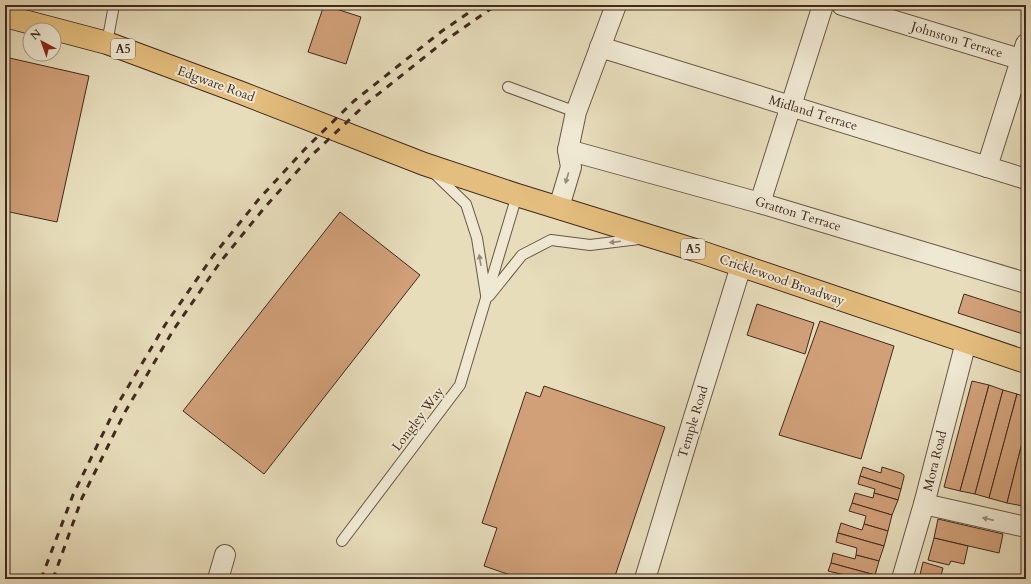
<svg xmlns="http://www.w3.org/2000/svg" width="1031" height="584" viewBox="0 0 1031 584" font-family="Cardo,serif">
<style>
.building{fill:#d1a079;stroke:#41291e}
.lines{fill:none;stroke-linecap:round;stroke-linejoin:round}
.service-casing{stroke:#6a5645;stroke-width:12}
.minor-casing{stroke:#6a5645;stroke-width:22}
.primary-casing{stroke:#41291e;stroke-width:24}
.service{stroke:#efe9d3;stroke-width:10}
.minor{stroke:#efe9d3;stroke-width:20}
.primary{stroke:#e4be7e;stroke-width:22}
.rail{stroke:#41291e;stroke-width:3;stroke-dasharray:7 7;stroke-linecap:butt}
.oneway{fill:#988978}
.labels{text-anchor:middle;dominant-baseline:central;stroke-width:4;stroke-linejoin:round;paint-order:stroke}
.shield{fill:#efe9d3;stroke:#756354;stroke-width:1}
.shield-label{font-size:12px;font-weight:bold;fill:#41291e}
.street-label{font-size:13px;fill:#41291e;stroke:#efe9d3}
</style>
<rect width="100%" height="100%" fill="#e7ddbb"/>
<filter id="stains"><feTurbulence type="fractalNoise" baseFrequency=".005" numOctaves="4"/><feColorMatrix values="0 0 0 0 .2 0 0 0 0 .09 0 0 0 0 .02 0 0 0 .5 -.17"/></filter>
<radialGradient id="worn" r=".72"><stop offset=".6" stop-color="#630" stop-opacity="0"/><stop offset="1" stop-color="#630" stop-opacity=".3"/></radialGradient>
<g class="building">
<path d="M324,5L361,17L346,64L308,52Z"/>
<path d="M5,57L89,76L57,222L5,211Z"/>
<path d="M340,212L420,275L264,474L183,411Z"/>
<path d="M964,294L1026,314V335L958,313Z"/>
<path d="M757,304L814,323L805,354L747,335Z"/>
<path d="M820,321L894,346L861,459L779,435Z"/>
<path d="M972,381L989,385L960,491L944,487Z"/>
<path d="M989,385L1003,390L975,494L960,491Z"/>
<path d="M544,386L665,427L614,579H522L484,566L497,528L482,523L526,392L540,397Z"/>
<path d="M1003,390L1017,394L989,498L975,494Z"/>
<path d="M1017,394L1026,397V427L1007,503L989,498Z"/>
<path d="M1026,427V493L1023,506L1007,503Z"/>
<path d="M863,467L881,473L882,467L901,473L904,475V477L901,489L860,476Z"/>
<path d="M860,476L901,489L898,500L874,493L875,489L858,484Z"/>
<path d="M855,493L873,498L874,493L898,500L892,515L852,503Z"/>
<path d="M852,503L892,515L888,531L864,524L866,516L849,511Z"/>
<path d="M938,519L1003,534L999,553L934,538Z"/>
<path d="M841,523L862,530L864,524L888,531L884,546L838,533Z"/>
<path d="M838,533L884,546L879,561L856,555L857,548L836,542Z"/>
<path d="M934,538L968,546L964,564L951,561L949,565L928,560Z"/>
<path d="M833,553L855,559L856,555L879,561L875,575L831,563Z"/>
<path d="M923,562L943,568L940,579H919Z"/>
<path d="M831,563L875,575L874,579H848L849,576L828,571Z"/>
</g>
<g class="lines">
<g class="service-casing">
<g id="service">
<path d="M107,43L114,5"/>
<path d="M508,87L576,112"/>
<path d="M434,173L466,204L477,238L486,295"/>
<path d="M489,296L522,255L551,240L590,245L639,239"/>
<path d="M342,541L460,385L517,195"/>
</g>
</g>
<g class="minor-casing">
<g id="minor">
<path d="M842,5L1026,61"/>
<path d="M600,47L1026,179"/>
<path d="M568,150L760,203L1026,283"/>
<path d="M987,167L1026,44"/>
<path d="M760,203L823,5"/>
<path d="M559,207L571,167L568,150L576,112L616,5"/>
<path d="M924,504L1026,527"/>
<path d="M218,579L225,555"/>
<path d="M645,579L691,427L741,266"/>
<path d="M902,579L924,504L966,342"/>
</g>
</g>
<g class="primary-casing">
<path id="primary" d="M5,16L107,43L239,92L424,164L517,195L695,250L1026,362"/>
</g>
<use href="#service" class="service"/>
<use href="#minor" class="minor"/>
<use href="#primary" class="primary"/>
<g class="rail">
<path d="M41,579L73,495L116,407L165,325L213,256L259,199L305,149L354,101L442,31L480,5"/>
<path d="M53,579L82,498L125,412L174,329L221,261L265,207L312,155L367,103L446,40L496,5"/>
</g>
</g>
<defs><path id="oneway-solid" d="M-6-.8H1V-3.2L6.5 0L1 3.2V.8H-6Z"/></defs>
<g class="oneway">
<use href="#oneway-solid" transform="translate(567 178) rotate(106)"/>
<use href="#oneway-solid" transform="translate(615 242) rotate(173)"/>
<use href="#oneway-solid" transform="translate(480 260) rotate(-99)"/>
<use href="#oneway-solid" transform="translate(988 519) rotate(-167)"/>
</g>
<g class="labels">
<g class="shield">
<rect x="111" y="39" width="24" height="20" rx="3"/>
<rect x="681" y="239" width="24" height="20" rx="3"/>
</g>
<g class="shield-label">
<text x="123" y="49">A5</text>
<text x="693" y="249">A5</text>
</g>
<g class="street-label">
<text transform="translate(957 40) rotate(17)">Johnston Terrace</text>
<text transform="translate(216 84) rotate(20)">Edgware Road</text>
<text transform="translate(813 113) rotate(17)">Midland Terrace</text>
<text transform="translate(798 214) rotate(17)">Gratton Terrace</text>
<text transform="translate(782 280) rotate(19)">Cricklewood Broadway</text>
<text transform="translate(418 419) rotate(-53)">Longley Way</text>
<text transform="translate(693 422) rotate(-73)">Temple Road</text>
<text transform="translate(935 461) rotate(-76)">Mora Road</text>
</g>
</g>
<rect width="1031" height="584" fill="none" stroke="#e7ddbb" stroke-width="20"/>
<rect x="6" y="6" width="1019" height="572" fill="none" stroke="#41291e" stroke-width="2"/>
<rect x="10" y="10" width="1011" height="564" fill="none" stroke="#41291e"/>
<g transform="translate(42 42) rotate(319)"><circle r="19" fill="#efe9d3" stroke="#a99c8b"/>
<path d="M0-3L7 15L0 10L-7 15Z" fill="#8f2418"/>
<text y="-6" font-size="11" font-weight="bold" text-anchor="middle" fill="#41291e">N</text>
</g>
<rect width="100%" height="100%" filter="url(#stains)"/>
<rect width="100%" height="100%" fill="url(#worn)"/>
</svg>
